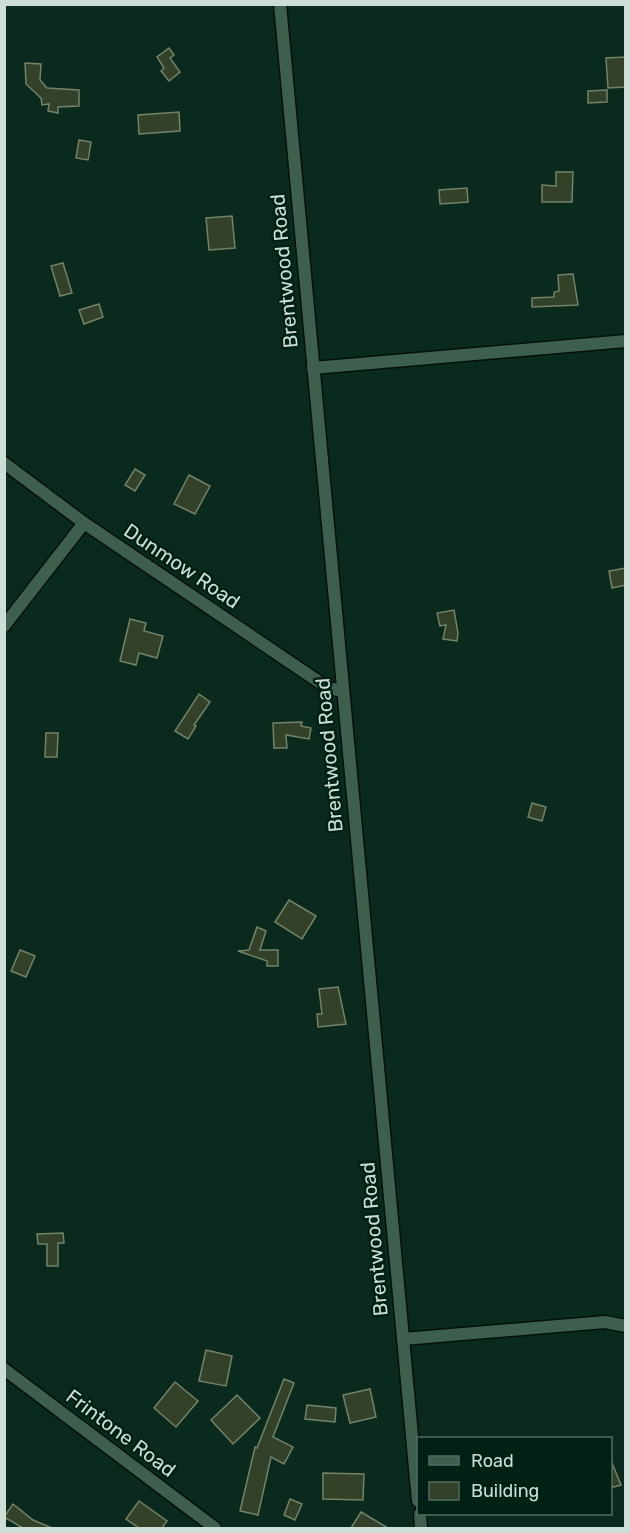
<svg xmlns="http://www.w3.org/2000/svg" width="630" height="1533" viewBox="0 0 630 1533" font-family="Rubik,sans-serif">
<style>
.building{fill:#334128;stroke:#738368;stroke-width:1.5}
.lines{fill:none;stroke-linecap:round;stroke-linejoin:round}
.minor-casing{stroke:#001209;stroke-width:15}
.minor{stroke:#3e5e4e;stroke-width:12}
.labels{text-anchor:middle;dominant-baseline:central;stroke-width:5;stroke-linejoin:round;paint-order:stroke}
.street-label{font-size:20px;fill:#ccded5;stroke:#012114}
</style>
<rect width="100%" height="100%" fill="#0a2a1d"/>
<g class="building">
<path d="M169,48L174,55L170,58L180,72L169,81L161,71L164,68L157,57Z"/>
<path d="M626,57V87L608,88L606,58Z"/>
<path d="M25,63L41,64L40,80L47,88L79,90V106L58,107V113L48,111L49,104L42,105L41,98L26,84Z"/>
<path d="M607,90V102L588,103V91Z"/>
<path d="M179,112L180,131L139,134L138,115Z"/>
<path d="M79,140L91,142L88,160L76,158Z"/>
<path d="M556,172H573L572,202H542V185L556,186Z"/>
<path d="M467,188L468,202L440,204L439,190Z"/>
<path d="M232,216L235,248L209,250L206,218Z"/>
<path d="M63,263L72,293L60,296L51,266Z"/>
<path d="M573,274L578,305L532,307V298L554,297V292L559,291L558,275Z"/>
<path d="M99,304L103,317L84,324L79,310Z"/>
<path d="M135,469L145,475L135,491L125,485Z"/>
<path d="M189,475L210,486L195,514L174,504Z"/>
<path d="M626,568V585L612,588L609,571Z"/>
<path d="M454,610L458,633L457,641L443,639L446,625L440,626L437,613Z"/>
<path d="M130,619L146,623L144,631L163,636L157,658L139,653L136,665L120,661Z"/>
<path d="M199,694L210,702L194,725L196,726L188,739L175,731Z"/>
<path d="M302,722L301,726L311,728L309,739L286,735L287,748H274L273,723Z"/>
<path d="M46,733H58L57,757H45Z"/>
<path d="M532,803L546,807L542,821L528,817Z"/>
<path d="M289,900L316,916L302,939L275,922Z"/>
<path d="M257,927L266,931L260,950H278V966H267V961L238,951L249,950Z"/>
<path d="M20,950L35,956L26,977L11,971Z"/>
<path d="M338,987L346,1024L318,1027L317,1014H322L319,989Z"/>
<path d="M63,1233L64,1243H58V1266H47V1244H38L37,1234Z"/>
<path d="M206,1350L232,1356L226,1386L199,1381Z"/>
<path d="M284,1379L294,1383L273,1437L293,1447L284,1464L271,1457L258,1515L240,1511L255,1447L257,1448Z"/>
<path d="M175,1382L198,1401L176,1427L154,1408Z"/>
<path d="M370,1389L376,1417L350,1423L343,1395Z"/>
<path d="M237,1395L260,1418L233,1444L211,1420Z"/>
<path d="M307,1405L336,1408L335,1422L305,1419Z"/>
<path d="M610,1458L621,1485L610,1488Z"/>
<path d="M323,1473L364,1474L363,1500L323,1499Z"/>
<path d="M290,1499L302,1504L295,1520L284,1515Z"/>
<path d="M139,1501L167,1521L162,1528H139L126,1519Z"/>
<path d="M13,1504L33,1520L52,1528H23L4,1517Z"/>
<path d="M361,1512L388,1528H351Z"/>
</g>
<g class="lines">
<g class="minor-casing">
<g id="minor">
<path d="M280,4L418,1501"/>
<path d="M313,368L626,341"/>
<path d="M4,463L84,523L328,688L343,691"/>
<path d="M4,626L84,523"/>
<path d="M403,1339L605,1322L626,1326"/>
<path d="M4,1369L215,1528"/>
<path d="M420,1514L421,1528"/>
</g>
</g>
<use href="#minor" class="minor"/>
</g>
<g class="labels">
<g class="street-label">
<text transform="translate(284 271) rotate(-95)">Brentwood Road</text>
<text transform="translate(182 566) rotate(34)">Dunmow Road</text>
<text transform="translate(329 755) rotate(-95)">Brentwood Road</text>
<text transform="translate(374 1239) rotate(-95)">Brentwood Road</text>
<text transform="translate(121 1433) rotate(37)">Frintone Road</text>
</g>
</g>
<rect width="630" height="1533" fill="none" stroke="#ccded5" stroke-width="12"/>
<rect x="417" y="1437" width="195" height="78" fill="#012114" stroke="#526d61" stroke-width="1.5"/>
<rect x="429" y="1456" width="30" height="9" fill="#3e5e4e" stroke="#526d61" stroke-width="1.5"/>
<text x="471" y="1467" font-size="18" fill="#ccded5">Road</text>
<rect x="429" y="1482" width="30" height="18" fill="#334128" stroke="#526d61" stroke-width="1.5"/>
<text x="471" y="1497" font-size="18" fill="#ccded5">Building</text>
</svg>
